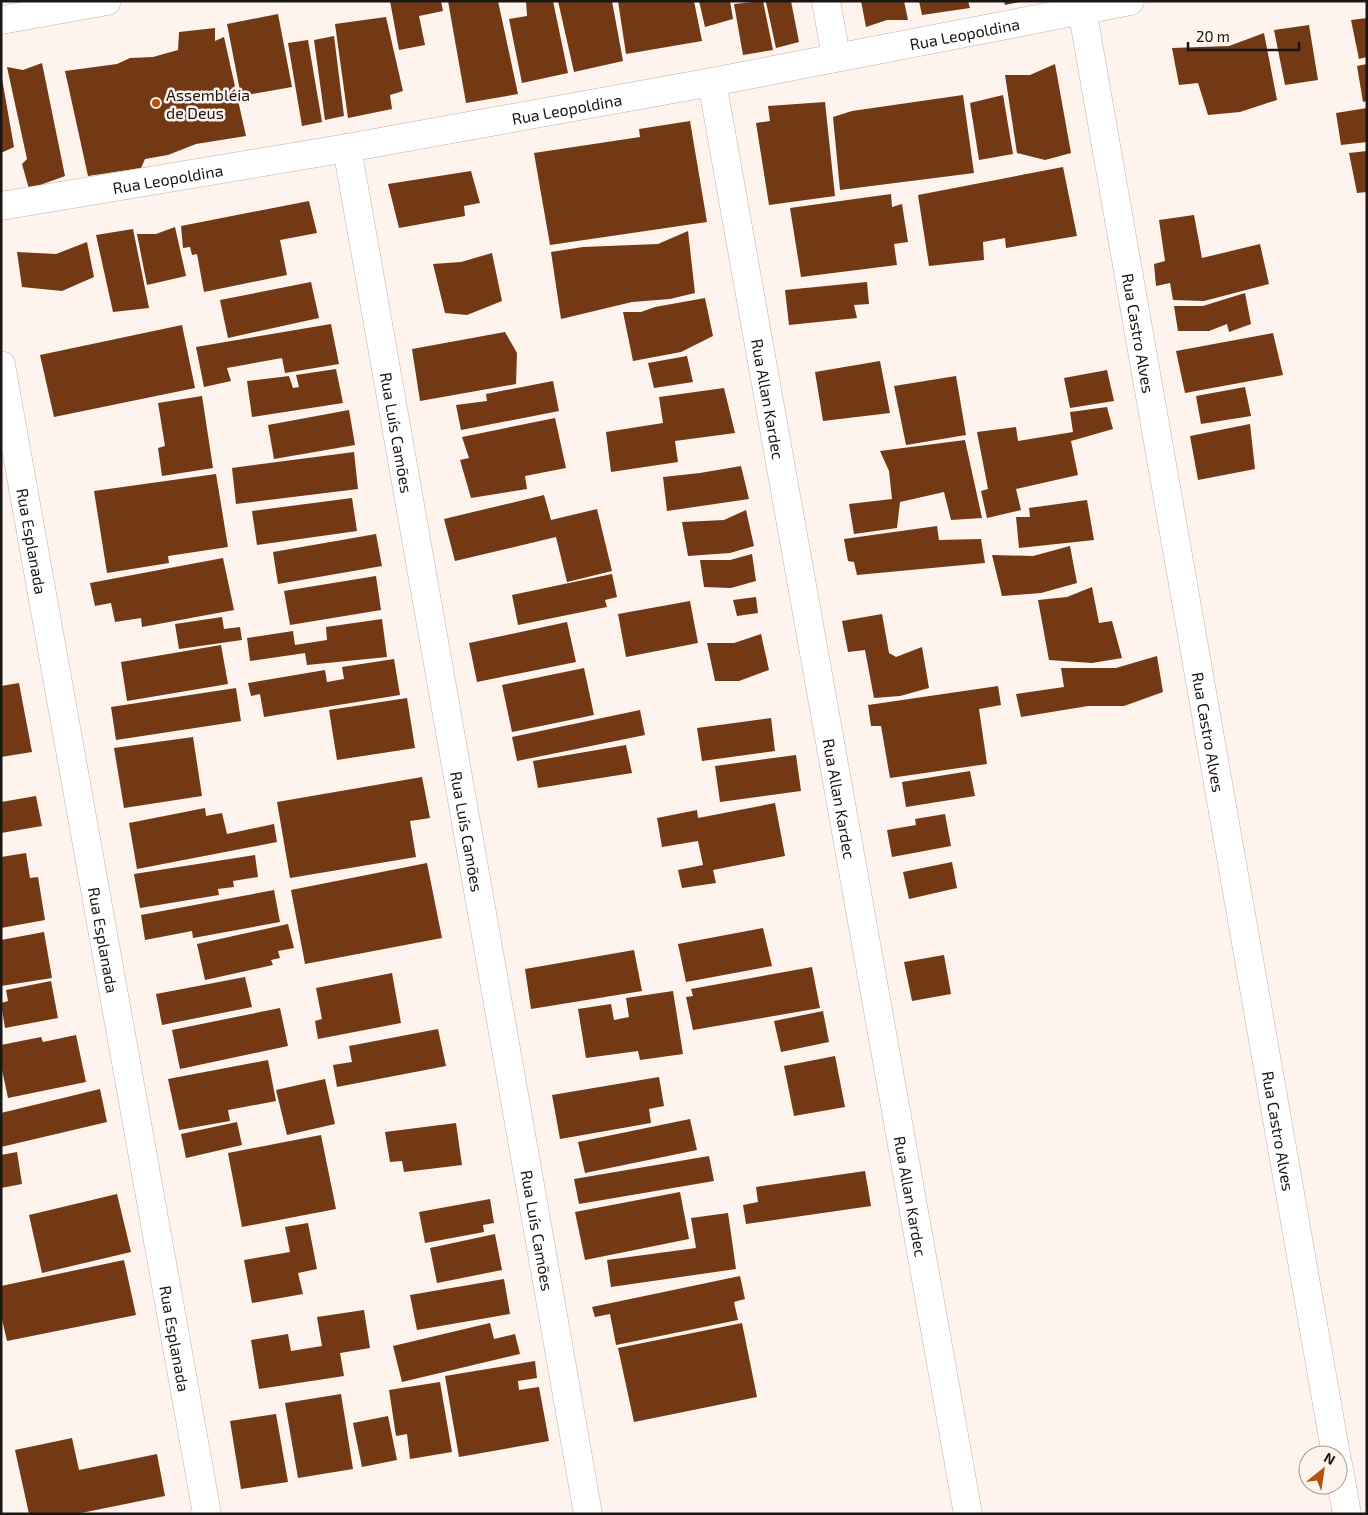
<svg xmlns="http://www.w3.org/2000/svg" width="1368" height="1515" viewBox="0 0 1368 1515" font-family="'Exo 2',sans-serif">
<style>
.building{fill:#733814}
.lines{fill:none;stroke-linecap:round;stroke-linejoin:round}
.minor-casing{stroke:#bbb1ac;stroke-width:29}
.minor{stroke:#fff;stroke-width:28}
.poi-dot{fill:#b2520b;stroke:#fef3ed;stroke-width:2}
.labels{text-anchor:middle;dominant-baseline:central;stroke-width:5;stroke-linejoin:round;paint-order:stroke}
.street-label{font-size:16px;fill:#1a1614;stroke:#fef3ed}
.poi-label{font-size:16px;fill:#1a1614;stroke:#fef3ed;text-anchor:start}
</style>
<rect width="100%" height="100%" fill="#fef3ed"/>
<g class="building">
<path d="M390,1H441L443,11L419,16L425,45L399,50Z"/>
<path d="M448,1H498L518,94L466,103Z"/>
<path d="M526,1H553L568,73L522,83L509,19L527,16Z"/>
<path d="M558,1H612L623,61L574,72Z"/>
<path d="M618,1H694L702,41L626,54Z"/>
<path d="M699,1H730L733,19L705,27Z"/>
<path d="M763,1L773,50L743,55L734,4Z"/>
<path d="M791,1L799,42L776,48L766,2Z"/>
<path d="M861,1H904L908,20H887L866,27Z"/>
<path d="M919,1H968L970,8L922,15Z"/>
<path d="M1004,1H1019V2L1005,5Z"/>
<path d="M278,14L292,87L241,96L227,24Z"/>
<path d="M386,17L403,91L390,95L392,109L348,118L335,24Z"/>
<path d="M1367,18V57L1359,59L1351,20Z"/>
<path d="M1309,25L1318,80L1285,85L1274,30Z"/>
<path d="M215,28V41L224,37L246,136L196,144L168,155L145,159L141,168L88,176L65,71L117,64L130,58L153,57L178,50L179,32Z"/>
<path d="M1264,33L1277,100L1240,112L1208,115L1198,83L1179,85L1172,48L1229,46Z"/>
<path d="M334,36L344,116L325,120L314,40Z"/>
<path d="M308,40L322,122L302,126L288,43Z"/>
<path d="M42,63L65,176L29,189L22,164L27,159L7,67L23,70Z"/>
<path d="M1055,64L1071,153L1045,160L1017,153L1005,75H1030Z"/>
<path d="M1367,64V101L1363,102L1357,66Z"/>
<path d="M1,73L14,147L1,153Z"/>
<path d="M963,95L974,173L840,190L833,117L852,111Z"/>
<path d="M1003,95L1013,154L979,160L970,103Z"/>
<path d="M825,102L835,196L769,205L756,123L770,121L768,106Z"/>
<path d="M1367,108V142L1341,145L1336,113Z"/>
<path d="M690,121L707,222L550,245L534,153L640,137L639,129Z"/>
<path d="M1367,151V192L1357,193L1349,153Z"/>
<path d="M1063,167L1077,236L1006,248L1005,238L983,242L984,260L929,266L918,195Z"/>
<path d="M471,171L480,203L464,206L465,216L399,228L388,184Z"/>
<path d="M891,194L892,207L902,204L908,242L894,244L897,265L801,277L790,208Z"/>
<path d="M309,201L317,233L280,240L287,275L204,292L197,254L192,255L190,247L183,248L181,226Z"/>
<path d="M1194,215L1202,258L1260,244L1269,284L1204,301L1173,300L1170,283L1156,286L1154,264L1165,261L1159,220Z"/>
<path d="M175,227L186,276L147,285L137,234H156Z"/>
<path d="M133,229L149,308L113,312L96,235Z"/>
<path d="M688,231L695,293L670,299L632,302L561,319L551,252L583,247L658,244Z"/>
<path d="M87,242L94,277L62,291L22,287L17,252L56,254Z"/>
<path d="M492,253L502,301L467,315L445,313L433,264L461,262Z"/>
<path d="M311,282L319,318L228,338L220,300Z"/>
<path d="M867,282L869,304L854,305L857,318L789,325L785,290Z"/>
<path d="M1245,293L1251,324L1229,332L1227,324L1209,331H1178L1174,306H1203Z"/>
<path d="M705,298L713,336L681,352L633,361L623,312H641L655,307Z"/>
<path d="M331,324L339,364L285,373L282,358L227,368L231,381L204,387L196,347Z"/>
<path d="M182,325L195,388L54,417L40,355Z"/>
<path d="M505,332L517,353L516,384L420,401L412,349Z"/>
<path d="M1273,333L1283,375L1185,393L1176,351Z"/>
<path d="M687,356L693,382L654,388L648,363Z"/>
<path d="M880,361L890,413L823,421L815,372Z"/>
<path d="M336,369L343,403L252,417L247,381L289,376L293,388L299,387L296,375Z"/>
<path d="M1107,370L1114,401L1070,408L1064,378Z"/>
<path d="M956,376L966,435L906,445L894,386Z"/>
<path d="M553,381L559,411L461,430L456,405L487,401L486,394Z"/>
<path d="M1245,387L1251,416L1201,424L1196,396Z"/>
<path d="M724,388L735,433L675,441L678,462L611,472L606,432L663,423L659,397Z"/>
<path d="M202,396L213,468L162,476L158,448L165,446L158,403Z"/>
<path d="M1107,407L1113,429L1071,441L1078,475L1016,489L1021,510L987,518L981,491L988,489L977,432L1016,427L1018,441L1073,432L1070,412Z"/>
<path d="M349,410L355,445L274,459L268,425Z"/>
<path d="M555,418L566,468L525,476L527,489L471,498L460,460L469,458L462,437Z"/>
<path d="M1250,424L1255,469L1198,480L1190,436Z"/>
<path d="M965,440L982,518L951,520L944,492L900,502L897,528L854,534L849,504L892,499L889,471L880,451Z"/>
<path d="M354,452L358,489L236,504L232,468Z"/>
<path d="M741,466L749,499L667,511L663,477L700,473Z"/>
<path d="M216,474L228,547L168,556L169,563L107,573L94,491Z"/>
<path d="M544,495L551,520L597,509L612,571L567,582L556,537L455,561L444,519Z"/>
<path d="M352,498L357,531L257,545L252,511Z"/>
<path d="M1087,500L1094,540L1019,548L1016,517H1030L1029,508Z"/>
<path d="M746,510L754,546L730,553L688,556L682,522L724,520Z"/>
<path d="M937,526L939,540L981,539L985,563L857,575L854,562L848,561L844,539Z"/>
<path d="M376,534L382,566L278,584L273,552Z"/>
<path d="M1070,546L1077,583L1041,593L1002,596L992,555L1033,556Z"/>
<path d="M752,554L756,581L731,588L704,587L700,560H730Z"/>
<path d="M223,558L234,610L142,627L141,618L115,622L111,603L95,606L90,583Z"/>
<path d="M612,574L617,597L605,600L607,607L518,625L512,595Z"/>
<path d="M376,576L381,610L290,625L284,591Z"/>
<path d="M1092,587L1099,623L1112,621L1122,658L1092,663L1049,660L1038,600L1067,597Z"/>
<path d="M756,597L758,613L737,616L733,600Z"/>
<path d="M690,601L698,643L626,657L618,614Z"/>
<path d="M882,614L889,653L896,657L922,647L929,688L900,696L874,698L865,650L848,652L842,621Z"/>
<path d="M222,617L224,629L240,627L242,640L179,649L175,624Z"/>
<path d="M382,619L387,657L307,665L305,653L250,661L247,638L293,631L295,645L327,640L326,627Z"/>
<path d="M567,622L576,662L477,682L469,643Z"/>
<path d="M761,634L769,670L739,681H715L707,643H734Z"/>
<path d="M221,645L228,684L127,701L121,662Z"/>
<path d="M1157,656L1163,692L1124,706H1088L1021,717L1016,694L1064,687L1061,668H1116Z"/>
<path d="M394,659L400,695L264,717L260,694L251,696L248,683L325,670L327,682L344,679L342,667Z"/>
<path d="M584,668L594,715L512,732L502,685Z"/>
<path d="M19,683L32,752L1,757V686Z"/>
<path d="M998,686L1001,705L979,709L987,764L890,778L881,726H871L868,705Z"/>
<path d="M236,688L241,721L116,740L111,707Z"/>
<path d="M407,698L415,748L337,760L329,710Z"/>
<path d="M640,710L645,735L517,761L512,737Z"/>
<path d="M771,718L775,751L702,761L697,728Z"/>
<path d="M193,737L202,796L124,808L114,748Z"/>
<path d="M626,745L632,773L538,788L533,761Z"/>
<path d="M796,755L801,791L720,802L715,766Z"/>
<path d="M970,771L975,796L906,807L902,782Z"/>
<path d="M422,777L430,818L410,821L416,857L290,878L277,802Z"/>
<path d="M36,796L42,826L1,833V802Z"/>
<path d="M775,803L785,856L713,870L716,883L682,888L678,870L703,865L698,841L662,847L657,818L697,810L698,818Z"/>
<path d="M205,808L206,816L222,813L227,834L274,824L277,842L137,869L129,823Z"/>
<path d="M945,814L951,846L892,857L887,830L916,825L915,819Z"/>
<path d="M26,853L30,878L38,877L45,920L1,928V857Z"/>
<path d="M255,855L258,877L233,881L234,887L218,889L219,895L140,908L134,874Z"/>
<path d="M952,862L957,888L909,899L903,872Z"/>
<path d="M427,863L442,938L305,964L291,890Z"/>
<path d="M274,890L280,922L193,938L192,931L145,940L141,915Z"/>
<path d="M288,924L294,948L278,951L280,958L271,960L273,965L205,980L197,944Z"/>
<path d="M763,928L772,966L686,982L678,944Z"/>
<path d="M44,932L52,978L1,986V940Z"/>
<path d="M634,950L642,991L531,1009L525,969Z"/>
<path d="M944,955L951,994L912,1001L904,962Z"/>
<path d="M812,967L820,1008L693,1030L686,997L693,996L691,989Z"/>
<path d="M392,973L401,1023L318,1039L315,1021L322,1019L316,988Z"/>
<path d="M245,977L252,1007L162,1025L156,994Z"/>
<path d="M51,981L58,1018L5,1028L1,1003L8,1001L6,990Z"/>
<path d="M673,991L683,1054L640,1060L638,1051L586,1058L578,1009L611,1004L614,1020L629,1017L626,998Z"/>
<path d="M280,1008L288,1046L180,1069L172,1030Z"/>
<path d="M823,1011L829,1042L781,1052L774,1021Z"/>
<path d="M438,1029L446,1066L337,1087L333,1065L352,1062L349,1046Z"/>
<path d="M76,1035L86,1082L8,1098L1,1065V1045L41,1037L43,1042Z"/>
<path d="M835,1056L845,1107L794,1116L784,1066Z"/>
<path d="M268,1060L276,1101L228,1110L230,1121L179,1130L168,1079Z"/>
<path d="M659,1077L664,1106L649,1109L651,1123L560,1139L552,1095Z"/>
<path d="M325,1079L335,1124L287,1135L276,1090Z"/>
<path d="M100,1089L107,1122L1,1147V1113Z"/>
<path d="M690,1119L697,1150L585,1173L578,1142Z"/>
<path d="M237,1122L242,1145L186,1158L181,1134Z"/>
<path d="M456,1123L462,1165L404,1172L402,1161L390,1162L385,1132Z"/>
<path d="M321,1135L336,1209L242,1227L228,1153Z"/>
<path d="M17,1152L22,1184L1,1188V1155Z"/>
<path d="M709,1156L714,1181L579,1204L574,1179Z"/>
<path d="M865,1171L871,1206L746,1224L743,1205L758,1202L756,1187Z"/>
<path d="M680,1192L689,1239L585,1260L575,1212Z"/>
<path d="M117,1194L131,1252L42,1273L29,1215Z"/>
<path d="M490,1199L494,1223L483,1225L484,1232L425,1243L419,1212Z"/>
<path d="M728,1213L736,1269L611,1287L607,1260L696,1248L691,1218Z"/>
<path d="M308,1223L317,1269L298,1273L303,1294L252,1303L244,1260L290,1252L285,1227Z"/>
<path d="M495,1234L502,1270L437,1283L430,1248Z"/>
<path d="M124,1260L136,1315L7,1341L1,1315V1286Z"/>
<path d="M740,1276L745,1299L734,1302L738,1320L616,1345L610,1314L595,1317L592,1307Z"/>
<path d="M504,1279L510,1314L417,1330L410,1295Z"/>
<path d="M364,1310L370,1348L340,1353L344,1376L259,1389L251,1340L288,1334L291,1351L322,1346L317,1317Z"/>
<path d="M490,1323L494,1339L515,1334L520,1354L402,1382L393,1346Z"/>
<path d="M742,1323L757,1397L634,1422L618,1348Z"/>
<path d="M535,1361L537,1378L518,1381L519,1390L539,1387L549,1441L459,1457L445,1376Z"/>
<path d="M440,1382L452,1452L410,1459L407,1434L396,1436L389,1390Z"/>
<path d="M341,1394L353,1469L298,1478L285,1403Z"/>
<path d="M276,1414L288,1482L241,1489L230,1421Z"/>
<path d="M388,1416L397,1460L362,1467L353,1423Z"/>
<path d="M72,1438L79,1470L157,1454L165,1496L76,1514H29L15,1450Z"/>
</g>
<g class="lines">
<g class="minor-casing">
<g id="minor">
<path d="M826,1L836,57"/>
<path id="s1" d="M1082,9L1336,1455"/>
<path d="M1,20L107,1"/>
<path id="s2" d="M712,82L968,1514"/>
<path id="s3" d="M347,148L588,1514"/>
<path id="s4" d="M1,206L347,148L712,82L1130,1"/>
<path id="s5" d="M1,365L207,1514"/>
<path d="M1338,1464L1347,1514"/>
</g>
</g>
<use href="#minor" class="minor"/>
</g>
<circle class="poi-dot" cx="156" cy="103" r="5"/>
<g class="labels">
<g class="street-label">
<text stroke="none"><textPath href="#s4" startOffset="979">Rua Leopoldina</textPath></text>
<text stroke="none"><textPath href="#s4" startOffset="574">Rua Leopoldina</textPath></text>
<text stroke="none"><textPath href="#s4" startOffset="169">Rua Leopoldina</textPath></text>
<text stroke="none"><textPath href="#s1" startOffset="329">Rua Castro Alves</textPath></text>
<text stroke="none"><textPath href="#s2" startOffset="322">Rua Allan Kardec</textPath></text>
<text stroke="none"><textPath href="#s3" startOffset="289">Rua Luís Camões</textPath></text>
<text stroke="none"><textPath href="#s5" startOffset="179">Rua Esplanada</textPath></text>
<text stroke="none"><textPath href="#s1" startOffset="734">Rua Castro Alves</textPath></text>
<text stroke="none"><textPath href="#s2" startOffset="728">Rua Allan Kardec</textPath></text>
<text stroke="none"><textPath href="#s3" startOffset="694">Rua Luís Camões</textPath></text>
<text stroke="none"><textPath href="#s5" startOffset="584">Rua Esplanada</textPath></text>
<text stroke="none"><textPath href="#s1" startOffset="1139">Rua Castro Alves</textPath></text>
<text stroke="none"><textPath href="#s2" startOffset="1132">Rua Allan Kardec</textPath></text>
<text stroke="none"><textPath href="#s3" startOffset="1099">Rua Luís Camões</textPath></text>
<text stroke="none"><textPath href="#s5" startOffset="989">Rua Esplanada</textPath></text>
</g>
<g class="poi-label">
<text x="166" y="94">Assembléia<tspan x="166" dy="18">de Deus</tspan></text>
</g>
</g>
<rect width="1368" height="1515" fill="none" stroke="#1a1614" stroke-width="5"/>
<g transform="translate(1323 1470) rotate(30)"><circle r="24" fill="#fef3ed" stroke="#a39b96"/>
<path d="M0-4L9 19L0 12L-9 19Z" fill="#b2520b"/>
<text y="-8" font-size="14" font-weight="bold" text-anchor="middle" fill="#1a1614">N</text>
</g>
<path d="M1188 42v8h111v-8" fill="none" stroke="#1a1614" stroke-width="2.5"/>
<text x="1196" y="42" font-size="15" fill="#1a1614" stroke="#fef3ed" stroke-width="4" paint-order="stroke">20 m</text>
</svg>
